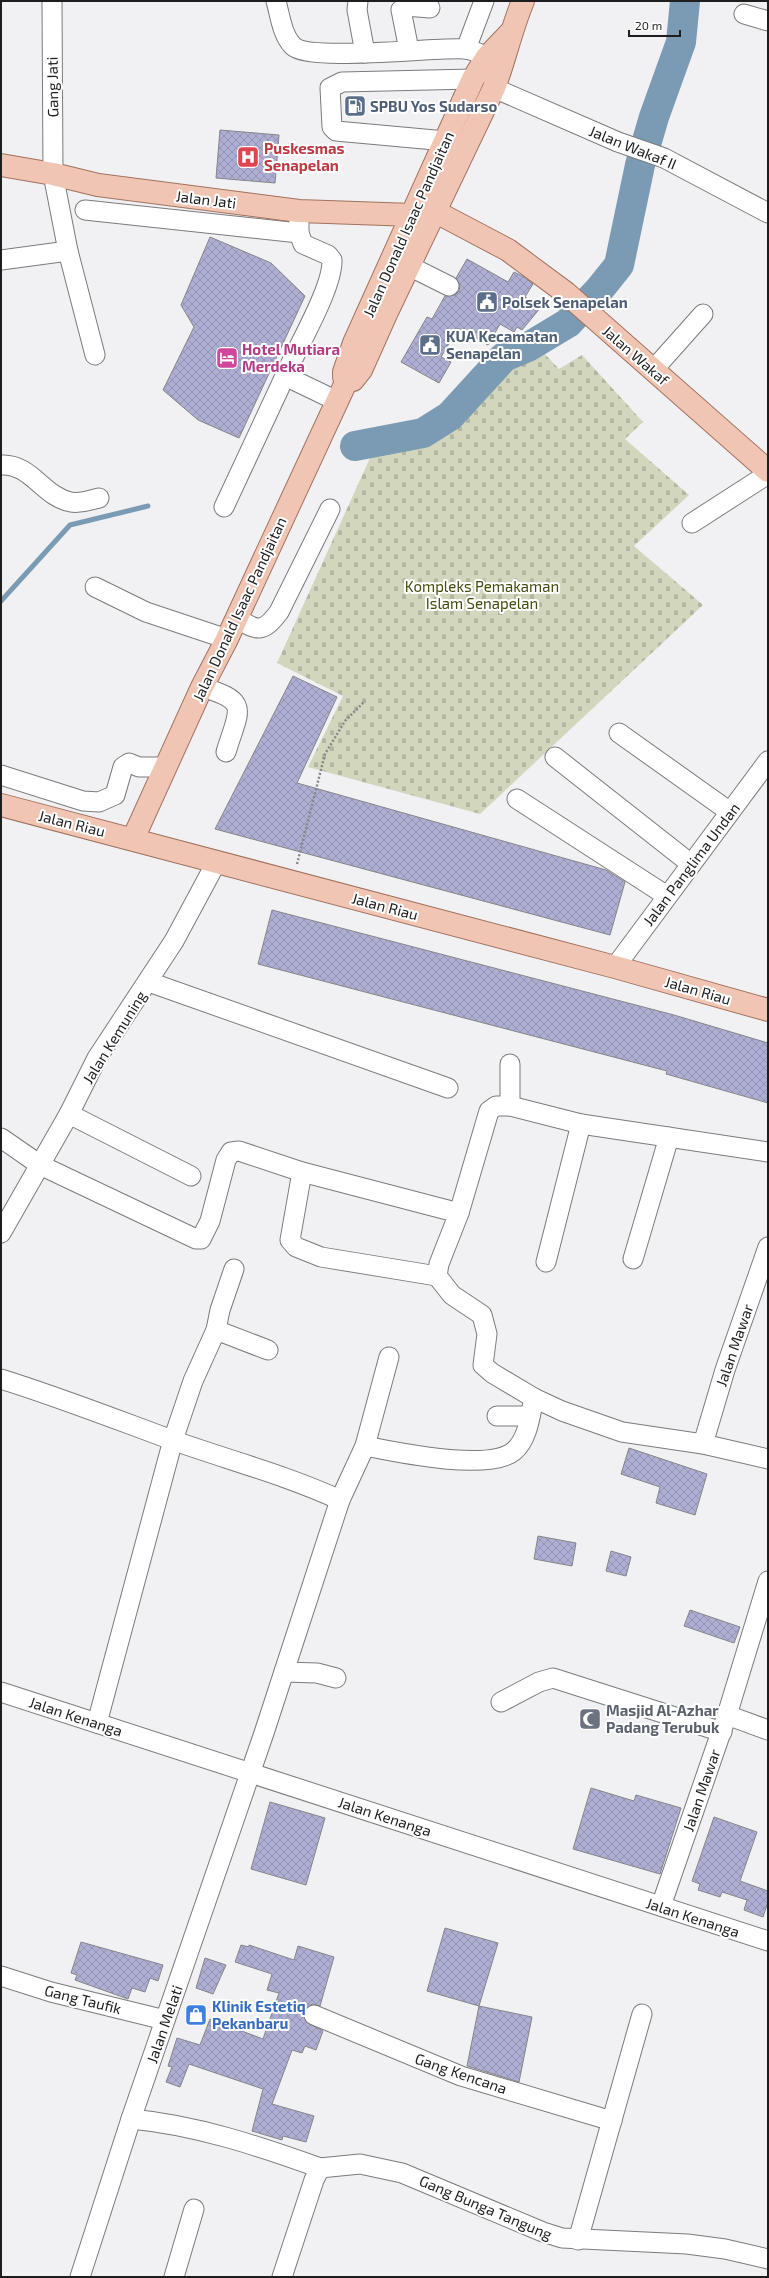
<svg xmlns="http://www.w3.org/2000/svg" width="769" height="2278" viewBox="0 0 769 2278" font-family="'Exo 2',sans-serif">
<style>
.cemetery{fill:url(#cemetery-stones)}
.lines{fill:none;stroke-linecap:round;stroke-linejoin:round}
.stream{stroke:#7a9bb3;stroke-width:5}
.river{stroke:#7a9bb3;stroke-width:30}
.building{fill:url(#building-cross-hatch);stroke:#858588}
.minor-casing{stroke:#7b7b7e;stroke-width:21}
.major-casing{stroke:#a1725e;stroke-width:24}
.path{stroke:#88888a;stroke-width:2.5;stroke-dasharray:2 2;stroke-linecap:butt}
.minor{stroke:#fff;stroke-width:19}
.major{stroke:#f1c5b3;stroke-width:22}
.labels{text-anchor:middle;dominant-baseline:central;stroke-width:4;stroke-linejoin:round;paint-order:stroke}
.street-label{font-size:15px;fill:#1e1e1f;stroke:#fff}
.service-label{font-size:15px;font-weight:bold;fill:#4e5e75;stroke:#fff;text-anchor:start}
.health-label{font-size:15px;font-weight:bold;fill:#be3a42;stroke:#fff;text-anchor:start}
.hotel-label{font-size:15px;font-weight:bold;fill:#b23c85;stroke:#fff;text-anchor:start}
.park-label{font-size:15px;fill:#444b0f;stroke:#fff}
.worship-label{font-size:15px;font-weight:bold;fill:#5b616d;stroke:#fff;text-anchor:start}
.shop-label{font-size:15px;font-weight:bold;fill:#366cbe;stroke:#fff;text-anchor:start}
</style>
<defs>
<pattern id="cemetery-stones" width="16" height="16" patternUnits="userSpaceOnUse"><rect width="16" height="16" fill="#d1d6bc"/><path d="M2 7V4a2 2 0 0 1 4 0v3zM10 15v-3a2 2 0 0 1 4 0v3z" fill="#b3b7a1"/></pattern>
<pattern id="building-cross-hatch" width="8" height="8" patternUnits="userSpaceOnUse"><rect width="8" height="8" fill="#adaed2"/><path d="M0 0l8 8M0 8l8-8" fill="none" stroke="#9495b4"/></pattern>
</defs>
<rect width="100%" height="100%" fill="#f1f1f4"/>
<path class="cemetery" d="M540,349L559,369L582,355L643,422L625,439L689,495L634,546L703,605L480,814L308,767L343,696L277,663L370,458L427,438L457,416L504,363Z"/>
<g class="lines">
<path class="stream" d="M1,601L70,525L148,506"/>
<path class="river" d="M355,446L423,433L450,416L504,357L528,347L568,323L599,290L619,265L640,165L654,117L681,42L685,1"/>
</g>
<g class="building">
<path d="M220,130L279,135L275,183L216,178Z"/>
<path d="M210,237L271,263L305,296L239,438L198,420L163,390L194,327L181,305Z"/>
<path d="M467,259L508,282L514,272L524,277L533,284L525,297L541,307L522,330L517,327L514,332L500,324L488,345L458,328L441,357L451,362L439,383L401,362L427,317L432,319L445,296L455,295L459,291L460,285L456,278Z"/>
<path d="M293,676L337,697L297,783L606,870L625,882L610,935L215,829Z"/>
<path d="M272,910L674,1015L768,1043V1103L666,1074L667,1071L258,964Z"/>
<path d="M629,1448L707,1474L695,1515L656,1503L660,1487L621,1474Z"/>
<path d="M538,1536L576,1543L572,1566L534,1559Z"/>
<path d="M611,1551L631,1557L626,1576L606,1571Z"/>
<path d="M690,1610L740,1627L734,1643L684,1626Z"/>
<path d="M591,1788L634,1801L636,1795L681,1808L660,1874L573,1849Z"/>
<path d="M270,1802L325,1818L306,1885L251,1869Z"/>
<path d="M714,1817L757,1832L740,1881L768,1891V1902L763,1917L744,1910L747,1900L722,1892L720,1897L698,1890L700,1884L692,1881Z"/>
<path d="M445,1928L498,1943L479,2006L427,1991Z"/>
<path d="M81,1942L163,1965L158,1981L150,1978L145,1992L132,1988L128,1999L75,1980L77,1975L71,1973Z"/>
<path d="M241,1945L249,1947V1945L294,1960L298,1946L334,1957L320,2006L312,2004L304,2011L306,2022L323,2031L316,2050L305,2046L302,2053L292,2050L272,2104L314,2116L306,2142L283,2136L282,2140L252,2131L263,2089L189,2064L180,2087L166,2082L172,2067L168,2066L177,2038L200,2045L210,2019L263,2039L279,1993L267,1990L272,1974L235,1962Z"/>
<path d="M205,1958L226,1965L213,1994L196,1988Z"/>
<path d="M479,2006L532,2017L519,2082L467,2066Z"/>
</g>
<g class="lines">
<g class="minor-casing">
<g id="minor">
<path d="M276,1C280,15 282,35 293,46C309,62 434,47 464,49C472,49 480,54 487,57"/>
<path d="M358,1L357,10L365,53"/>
<path d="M744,14L768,21"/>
<path d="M466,49L484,1"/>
<path d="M409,50L401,10L406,6L430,8"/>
<path d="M494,88L618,142L664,158L768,213"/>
<path d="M446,141L336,131L332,127L330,88L342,82L473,79"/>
<path d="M85,210L299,233"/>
<path d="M299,211V233L303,244L328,255L332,260C333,288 297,347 285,376L337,401"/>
<path d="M68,251L95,355"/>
<path d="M1,260L68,251L53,174L52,1"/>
<path d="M409,266L449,286"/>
<path d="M654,369L703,314"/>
<path d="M1,465C31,463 43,497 71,502C80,504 91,500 99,498"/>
<path d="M224,507L285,376"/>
<path d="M692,523L768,474"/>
<path d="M95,587L146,612L227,639"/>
<path d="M236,617C257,632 263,633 279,612L330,509"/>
<path d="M202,687C251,702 239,709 226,752"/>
<path d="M619,733L730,812"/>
<path d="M555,757L691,864"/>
<path d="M1,775L83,801L99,802L115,795L123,767L129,763L139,767H166"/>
<path d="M517,799L667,896"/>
<path d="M615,967L768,761"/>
<path d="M149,982L448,1088"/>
<path d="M510,1064V1106"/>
<path d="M69,1114L191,1176"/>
<path d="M1,1138L40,1165L196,1239H201L210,1221L226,1160L231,1152L239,1151L302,1172L459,1213"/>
<path d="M302,1172L290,1240L296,1247L321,1257L437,1276L452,1295L482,1315L487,1334L483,1365L492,1373L534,1398L562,1411L622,1432L703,1444L768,1459"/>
<path d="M1,1233L69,1114L97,1058L174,941L217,861"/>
<path d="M633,1259L669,1137"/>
<path d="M546,1262L581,1124"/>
<path d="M437,1276L439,1264L459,1213L489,1111L496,1106H510L581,1124L768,1152"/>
<path d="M216,1330L220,1310L234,1269"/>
<path d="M1,1379C59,1397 115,1419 172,1440C228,1460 286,1475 340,1500"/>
<path d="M497,1416H530"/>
<path d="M703,1444L725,1370L768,1247"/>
<path d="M365,1446L389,1357"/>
<path d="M284,1672L317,1673L336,1678"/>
<path d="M1,1692L768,1941"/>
<path d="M501,1702L539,1682L553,1678L722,1732"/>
<path d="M727,1715L768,1730"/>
<path d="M97,1723L173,1440L193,1381L216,1330L268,1350"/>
<path d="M661,1906L727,1715L768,1581"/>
<path d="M1,1976L51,1992L165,2020"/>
<path d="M314,2015L461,2076L612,2121"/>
<path d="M131,2119C196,2125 259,2146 320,2168"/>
<path d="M578,2240L642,2014"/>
<path d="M80,2277L131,2119L264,1733L340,1500L365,1446C395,1452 489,1472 514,1451C528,1439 530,1416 534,1398"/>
<path d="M174,2277L194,2209"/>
<path d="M282,2277L314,2180L320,2168L360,2164L402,2173L543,2232L562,2238L687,2244L725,2249L768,2259"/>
</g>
</g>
<g class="major-casing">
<g id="major">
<path d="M1,165L53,174L98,185L299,211L413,215"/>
<path d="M436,212L508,250L566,293L768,471"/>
<path d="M347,380H353L361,370L386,314L494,88C505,59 511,30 523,1"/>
<path d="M347,380L344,377V372L354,343L473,79L487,57L510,33"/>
<path d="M1,805L615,967L768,1010"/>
<path d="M133,839L202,687L227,639L347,380"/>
</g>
</g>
<path class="path" d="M297,864L325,754L345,721L365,701"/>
<use href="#minor" class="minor"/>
<use href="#major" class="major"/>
</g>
<defs>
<g id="fuel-square" transform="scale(1.15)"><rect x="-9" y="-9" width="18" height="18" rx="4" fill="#5c6f8a" stroke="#fff"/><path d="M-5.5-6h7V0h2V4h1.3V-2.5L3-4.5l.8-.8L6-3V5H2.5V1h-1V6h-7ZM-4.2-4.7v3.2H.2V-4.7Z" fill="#fff"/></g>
<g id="hospital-square" transform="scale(1.15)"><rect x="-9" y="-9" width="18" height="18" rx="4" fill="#e0444e" stroke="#fff"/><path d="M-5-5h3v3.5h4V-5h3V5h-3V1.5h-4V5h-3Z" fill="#fff"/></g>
<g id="civic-square" transform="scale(1.15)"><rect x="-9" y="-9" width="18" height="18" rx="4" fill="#5c6f8a" stroke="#fff"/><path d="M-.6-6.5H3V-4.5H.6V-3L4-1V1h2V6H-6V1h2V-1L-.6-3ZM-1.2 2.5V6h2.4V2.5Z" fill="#fff"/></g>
<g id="hotel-square" transform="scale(1.15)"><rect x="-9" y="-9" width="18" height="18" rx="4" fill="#d1479c" stroke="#fff"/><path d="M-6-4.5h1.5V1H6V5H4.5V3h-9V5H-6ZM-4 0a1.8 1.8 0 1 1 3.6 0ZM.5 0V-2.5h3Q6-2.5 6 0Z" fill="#fff"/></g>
<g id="mosque-square" transform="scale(1.15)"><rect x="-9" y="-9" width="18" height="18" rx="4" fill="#6b7280" stroke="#fff"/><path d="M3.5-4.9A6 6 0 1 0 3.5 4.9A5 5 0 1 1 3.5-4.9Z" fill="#fff"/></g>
<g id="shop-square" transform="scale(1.15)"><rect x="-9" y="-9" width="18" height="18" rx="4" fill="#3f7fe0" stroke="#fff"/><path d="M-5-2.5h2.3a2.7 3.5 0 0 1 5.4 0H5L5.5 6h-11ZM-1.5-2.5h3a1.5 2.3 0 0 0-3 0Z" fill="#fff"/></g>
</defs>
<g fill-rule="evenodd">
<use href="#fuel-square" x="355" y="106"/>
<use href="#hospital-square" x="248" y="157"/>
<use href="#civic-square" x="487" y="302"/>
<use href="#civic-square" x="430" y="345"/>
<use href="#hotel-square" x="227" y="358"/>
<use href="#mosque-square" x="590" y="1719"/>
<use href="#shop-square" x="196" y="2015"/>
</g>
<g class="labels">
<g class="street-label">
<text transform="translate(52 87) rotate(-91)">Gang Jati</text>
<text transform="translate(633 147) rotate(22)">Jalan Wakaf II</text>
<text transform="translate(206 199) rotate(7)">Jalan Jati</text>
<text transform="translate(408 224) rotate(-66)">Jalan Donald Isaac Pandjaitan</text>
<text transform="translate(636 355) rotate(41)">Jalan Wakaf</text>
<text transform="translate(239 609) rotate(-65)">Jalan Donald Isaac Pandjaitan</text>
<text transform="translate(72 823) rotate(14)">Jalan Riau</text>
<text transform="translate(691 864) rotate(-53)">Jalan Panglima Undan</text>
<text transform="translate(385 906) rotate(15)">Jalan Riau</text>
<text transform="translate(698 990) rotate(16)">Jalan Riau</text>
<text transform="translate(114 1037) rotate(-58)">Jalan Kemuning</text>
<text transform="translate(734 1345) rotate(-71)">Jalan Mawar</text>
<text transform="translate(76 1716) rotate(18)">Jalan Kenanga</text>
<text transform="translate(701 1790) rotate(-71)">Jalan Mawar</text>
<text transform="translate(385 1816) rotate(18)">Jalan Kenanga</text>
<text transform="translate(693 1917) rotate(18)">Jalan Kenanga</text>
<text transform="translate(83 1999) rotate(14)">Gang Taufik</text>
<text transform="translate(164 2024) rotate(-71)">Jalan Melati</text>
<text transform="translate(461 2073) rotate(19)">Gang Kencana</text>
<text transform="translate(486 2207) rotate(23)">Gang Bunga Tangung</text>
</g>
<g class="service-label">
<text x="370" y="106">SPBU Yos Sudarso</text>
<text x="502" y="302">Polsek Senapelan</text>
<text x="446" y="336">KUA Kecamatan<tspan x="446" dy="17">Senapelan</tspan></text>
</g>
<g class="health-label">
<text x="264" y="148">Puskesmas<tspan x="264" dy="17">Senapelan</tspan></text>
</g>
<g class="hotel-label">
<text x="242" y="349">Hotel Mutiara<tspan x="242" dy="17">Merdeka</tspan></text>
</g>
<g class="park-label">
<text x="482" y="586">Kompleks Pemakaman<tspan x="482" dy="17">Islam Senapelan</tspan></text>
</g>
<g class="worship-label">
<text x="606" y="1710">Masjid Al-Azhar<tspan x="606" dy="17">Padang Terubuk</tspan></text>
</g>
<g class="shop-label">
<text x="212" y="2006">Klinik Estetiq<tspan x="212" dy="17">Pekanbaru</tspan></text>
</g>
</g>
<rect width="769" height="2278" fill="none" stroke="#1e1e1f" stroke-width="4"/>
<path d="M629 30v6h51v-6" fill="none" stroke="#1e1e1f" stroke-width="2"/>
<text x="635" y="30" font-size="12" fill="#1e1e1f" stroke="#ffffff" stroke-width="3" paint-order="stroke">20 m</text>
</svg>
